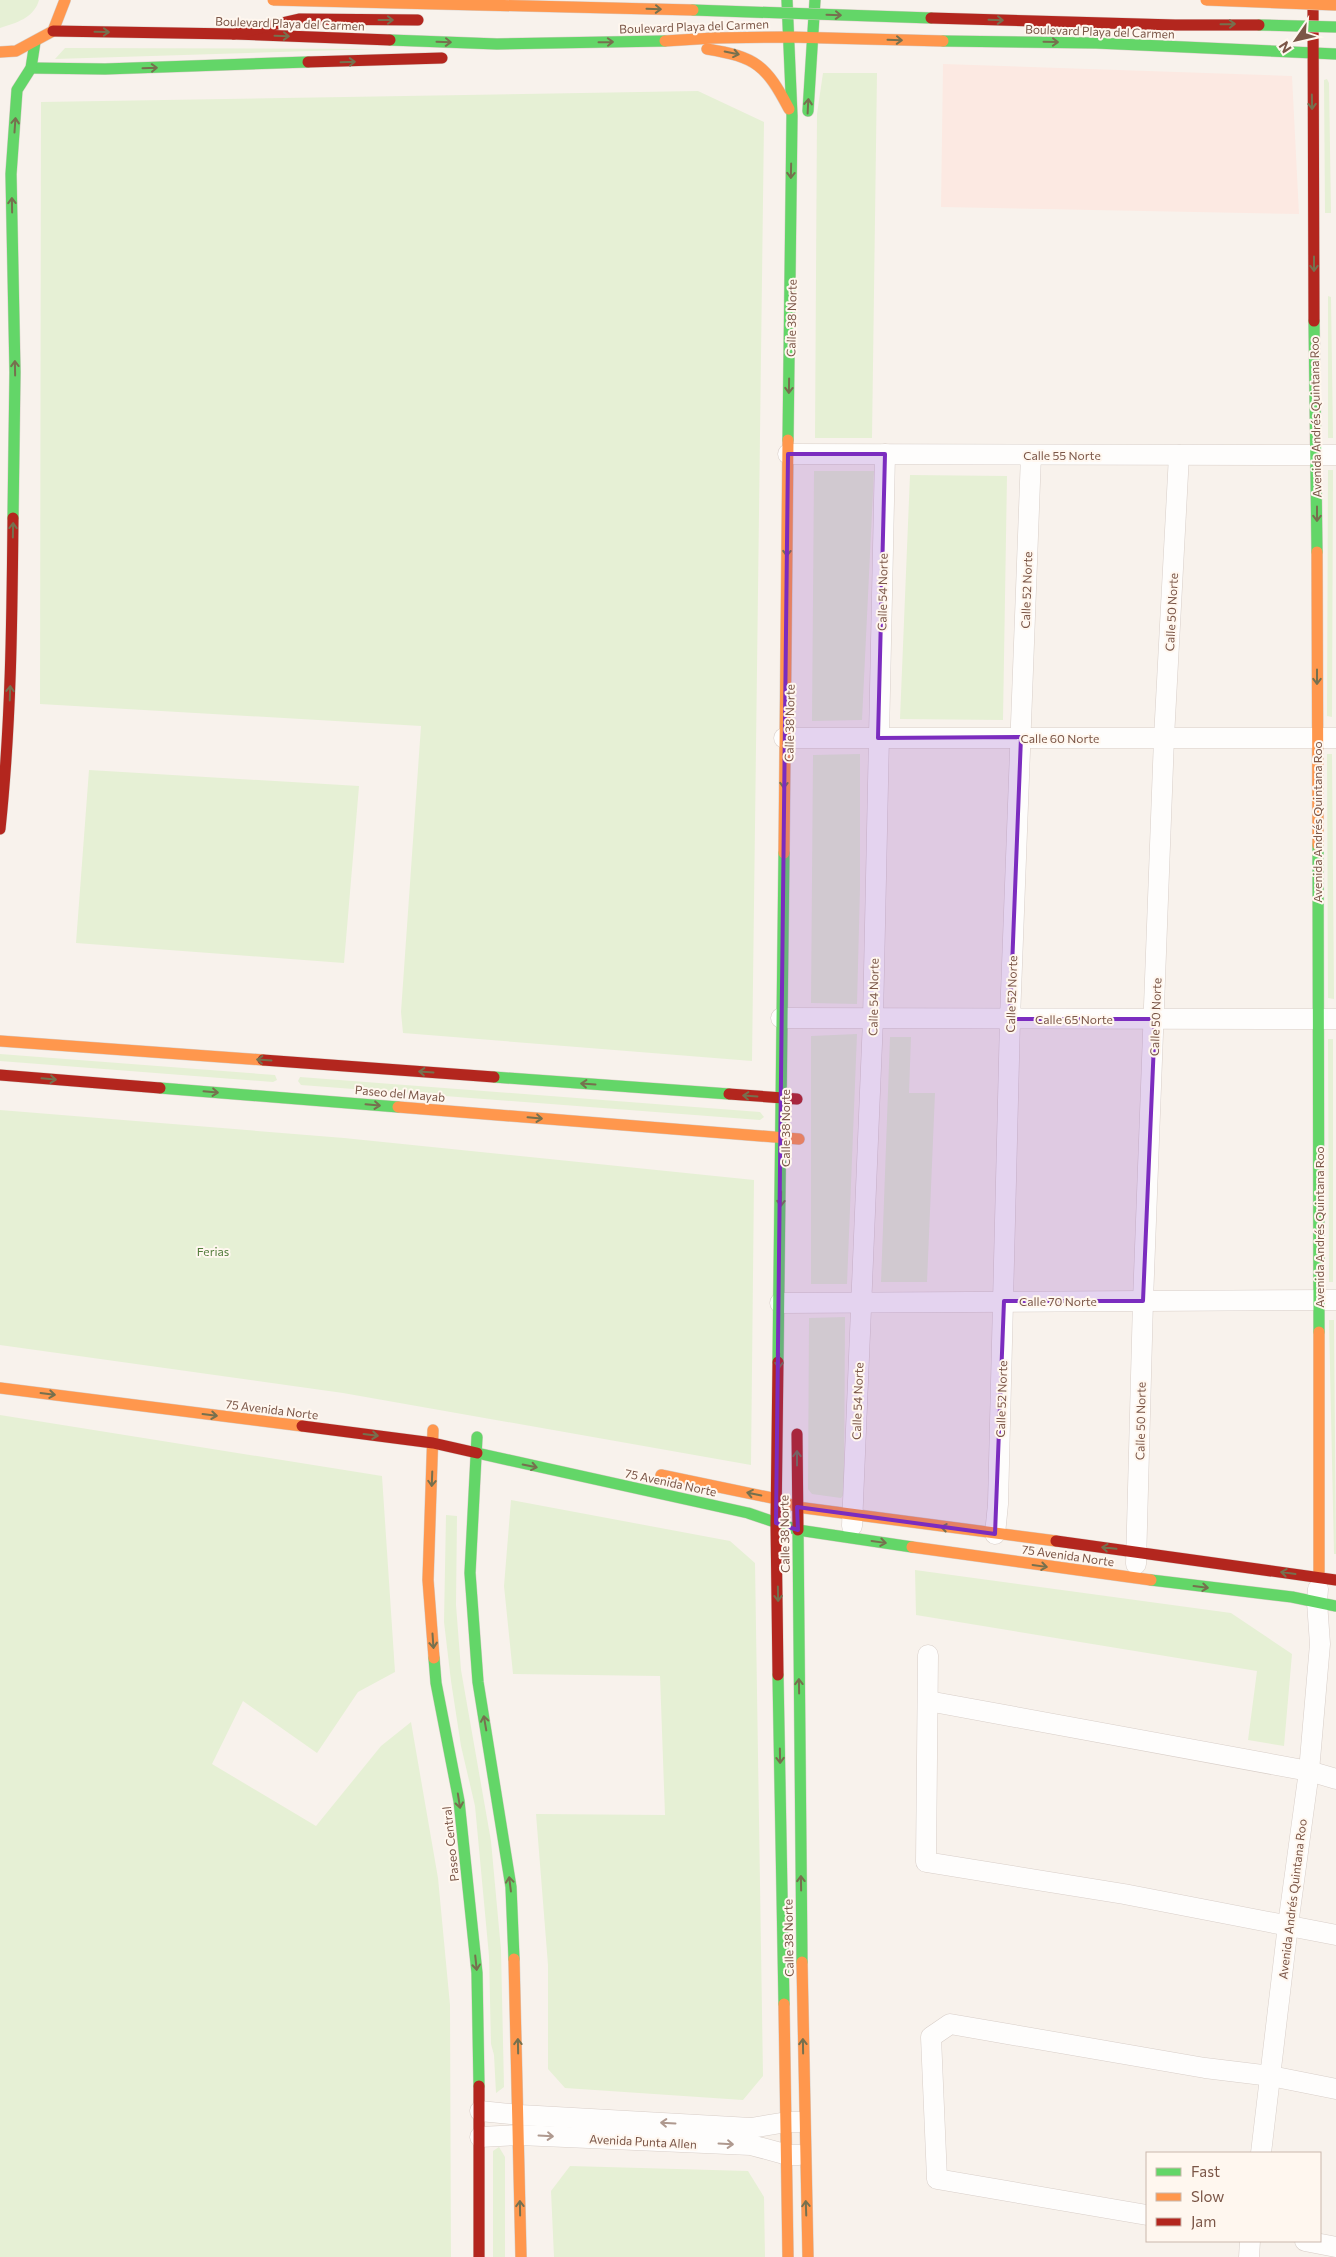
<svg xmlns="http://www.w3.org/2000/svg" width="1336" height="2257" viewBox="0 0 1336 2257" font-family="Commissioner,sans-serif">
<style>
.commercial{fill:#fce9e2}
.green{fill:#e6f0d5}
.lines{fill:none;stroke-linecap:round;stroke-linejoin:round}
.street-casing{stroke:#d8cec8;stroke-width:21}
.fast-casing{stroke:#d8cec7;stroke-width:12}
.slow-casing{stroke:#d8cec7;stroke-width:12}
.jam-casing{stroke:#d8cec7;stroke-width:12}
.street{stroke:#fefdfc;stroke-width:20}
.fast{stroke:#63d668;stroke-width:11}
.slow{stroke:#ff974d;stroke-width:11}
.jam{stroke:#b3261e;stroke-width:11}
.fast-bridge-casing{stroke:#dacfc8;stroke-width:12;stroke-linecap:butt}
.slow-bridge-casing{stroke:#dacfc8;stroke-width:12;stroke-linecap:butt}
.jam-bridge-casing{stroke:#dacfc8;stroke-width:12;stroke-linecap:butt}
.fast-bridge{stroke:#63d668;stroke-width:11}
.slow-bridge{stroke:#ff974d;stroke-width:11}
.jam-bridge{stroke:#b3261e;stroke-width:11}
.oneway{stroke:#76704e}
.oneway2{stroke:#af998f}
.marked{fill:#7b2cbf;fill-opacity:0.2;stroke:#7b2cbf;stroke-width:4;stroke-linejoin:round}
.labels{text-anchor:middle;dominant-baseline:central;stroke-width:4;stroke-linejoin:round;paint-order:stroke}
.street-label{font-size:12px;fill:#7b5647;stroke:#fff7ef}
.park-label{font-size:12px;fill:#537c3c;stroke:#fff7ef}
</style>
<rect width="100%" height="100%" fill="#f8f2ec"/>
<path class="commercial" d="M943,64L1292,76L1299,214L941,207Z"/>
<g class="green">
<path d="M0,0H39C34,18 16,23 0,28Z"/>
<path d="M65,48L377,49L55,59Z"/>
<path d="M823,73H877L872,438H815L817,114Z"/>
<path d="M1327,79L1329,83L1331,213H1325L1324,80Z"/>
<path d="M698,91L764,122L752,1061L403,1033L401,1012L421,726L40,704L41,102Z"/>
<path d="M1328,296L1331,297L1333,438H1328Z"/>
<path d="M1328,470H1333L1332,717L1327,716Z"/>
<path d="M814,471H874L862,720L812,721Z"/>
<path d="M910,475L1007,476L1003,720L900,719Z"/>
<path d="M860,754V888L857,1004L811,1003L813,755Z"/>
<path d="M1327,754H1332L1334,999L1328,998Z"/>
<path d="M89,770L359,786L344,963L76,943Z"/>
<path d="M857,1034L847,1284H811V1036Z"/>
<path d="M890,1037H911L909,1093H935L927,1282H881Z"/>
<path d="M1328,1039H1333V1282H1329Z"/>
<path d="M0,1054L275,1075L277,1080L273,1082L0,1061Z"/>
<path d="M300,1077L760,1112L764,1117L760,1120L301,1085L298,1081Z"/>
<path d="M0,1110L344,1138L754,1180L751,1465L343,1393L0,1345Z"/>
<path d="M845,1317L844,1494L841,1498L812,1494L808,1489L809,1318Z"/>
<path d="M1329,1320H1334L1336,1554H1334Z"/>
<path d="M0,1415L382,1476L395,1672L358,1692L317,1753L243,1701L212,1764L316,1826L381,1746L411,1722L438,1878L450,2005L451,2257H0Z"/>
<path d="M511,1500L730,1541L755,1563L763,2076L743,2100L565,2088L548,2069V1965L536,1814L665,1815L660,1676L513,1674L504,1586Z"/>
<path d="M446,1515L457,1516L456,1605L461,1670L491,1841L501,1950L504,2087L496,2093L494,2055L491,2044L489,1956L475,1806L461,1746L451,1681L444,1622Z"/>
<path d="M915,1570L1231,1613L1292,1654L1284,1746L1248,1740L1257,1671L916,1615Z"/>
<path d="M499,2147L505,2157V2257H493V2151Z"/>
<path d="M570,2166L748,2171L764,2197L765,2257H554L551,2191Z"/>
</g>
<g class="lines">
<g class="street-casing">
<g id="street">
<path d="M788,454L1336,455"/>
<path d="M784,738H1336"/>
<path d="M781,1018L1336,1019"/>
<path d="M780,1303L1336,1300"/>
<path d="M852,1526L873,1019L885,454"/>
<path d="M995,1534L998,1504L1010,1019L1031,455"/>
<path d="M1136,1564L1143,1301L1164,738L1179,455"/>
<path d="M928,1655L926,1862L1124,1894L1336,1935"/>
<path d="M928,1701L1309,1771L1336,1779"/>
<path d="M480,2111L520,2115L751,2128L787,2122H799"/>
<path d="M480,2137L519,2135L751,2145L788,2155H799"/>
<path d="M1261,2153L1288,1925L1309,1771L1320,1644L1317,1602L1318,1589"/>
<path d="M1147,2215L937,2179L931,2037L950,2024L1205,2068L1271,2076L1336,2089"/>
<path d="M1305,2241L1336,2247"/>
<path d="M1249,2257L1250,2241"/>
</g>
</g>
<g class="fast-casing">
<g id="fast">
<path d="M787,0L792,116L788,440"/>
<path d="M390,40L497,44L665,41"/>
<path d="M943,41L1096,43L1336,54"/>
<path d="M31,68L105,69L308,62"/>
<path d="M808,111L815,0"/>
<path d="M1314,321L1317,552"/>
<path d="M13,518L15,372L11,174L17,90L31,68L35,42"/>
<path d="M1318,845L1319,1332"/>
<path d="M494,1077L729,1094"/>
<path d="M160,1088L398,1107"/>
<path d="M778,1362L784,853"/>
<path d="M477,1437L470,1573L478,1682L511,1887L514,1959"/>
<path d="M477,1453L748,1513L798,1530L912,1547"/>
<path d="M798,1530L802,1962"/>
<path d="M1151,1580L1292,1597L1336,1606"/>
<path d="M434,1658L436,1683L459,1801L477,1973L479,2086"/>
<path d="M778,1675L784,2004"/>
</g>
</g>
<g class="slow-casing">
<g id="slow">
<path d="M665,41L713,38L789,37L943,41"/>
<path d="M707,49C756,57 766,65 789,109"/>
<path d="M0,52L16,51L53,31L65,0"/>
<path d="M1317,552L1318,845"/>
<path d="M784,853L788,440"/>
<path d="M0,1041L263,1060"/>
<path d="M398,1107L799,1139"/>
<path d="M1319,1332V1577"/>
<path d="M0,1388L302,1426"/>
<path d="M433,1430L428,1580L434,1658"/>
<path d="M661,1475L777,1499L797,1507L1056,1541"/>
<path d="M912,1547L1151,1580"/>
<path d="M514,1959L521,2257"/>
<path d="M802,1962L808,2257"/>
<path d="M784,2004L788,2257"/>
</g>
</g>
<g class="jam-casing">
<g id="jam">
<path d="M1313,4L1314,321"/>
<path d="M53,31L234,34L390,40"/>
<path d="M234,34L299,19L418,20"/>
<path d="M308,62L442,58"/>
<path d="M0,829C11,725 12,622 13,518"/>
<path d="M263,1060L494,1077"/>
<path d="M0,1075L160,1088"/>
<path d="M729,1094L797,1099"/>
<path d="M778,1362L776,1523L778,1675"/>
<path d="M302,1426L433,1443L477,1453"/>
<path d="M797,1434L798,1530"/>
<path d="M1056,1541L1336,1580"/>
<path d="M479,2257V2086"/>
</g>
</g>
<use href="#street" class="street"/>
<use href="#fast" class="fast"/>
<use href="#slow" class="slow"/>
<use href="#jam" class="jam"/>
<g class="fast-bridge-casing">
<g id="fast-bridge">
<path d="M693,10L931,18"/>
<path d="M1259,25L1336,27"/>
</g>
</g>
<g class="slow-bridge-casing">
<g id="slow-bridge">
<path d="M273,0L693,10"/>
<path d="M1206,0L1336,5"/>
</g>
</g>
<g class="jam-bridge-casing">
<path id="jam-bridge" d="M931,18L1175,25H1259"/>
</g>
<use href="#fast-bridge" class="fast-bridge"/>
<use href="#slow-bridge" class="slow-bridge"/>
<use href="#jam-bridge" class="jam-bridge"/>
</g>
<defs><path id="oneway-shaft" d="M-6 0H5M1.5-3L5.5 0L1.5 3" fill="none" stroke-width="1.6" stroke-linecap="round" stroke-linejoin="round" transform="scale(1.25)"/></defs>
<g class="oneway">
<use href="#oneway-shaft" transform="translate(654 9) rotate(2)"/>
<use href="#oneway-shaft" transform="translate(834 15) rotate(2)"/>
<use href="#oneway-shaft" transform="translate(386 20)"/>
<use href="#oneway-shaft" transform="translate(996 20) rotate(2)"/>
<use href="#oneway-shaft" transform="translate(1228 24) rotate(-1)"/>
<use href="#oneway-shaft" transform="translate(102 32) rotate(1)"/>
<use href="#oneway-shaft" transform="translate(282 36) rotate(2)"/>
<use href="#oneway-shaft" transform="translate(895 40) rotate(2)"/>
<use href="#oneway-shaft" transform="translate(444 42) rotate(2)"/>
<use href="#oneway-shaft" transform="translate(606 42) rotate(-1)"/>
<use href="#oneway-shaft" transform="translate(1051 42) rotate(1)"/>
<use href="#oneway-shaft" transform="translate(732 53) rotate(12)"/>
<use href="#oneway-shaft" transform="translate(348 62) rotate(-2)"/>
<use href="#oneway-shaft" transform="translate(150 68) rotate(-2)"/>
<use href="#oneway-shaft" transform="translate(1312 102) rotate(89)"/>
<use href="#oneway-shaft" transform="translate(808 106) rotate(-87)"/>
<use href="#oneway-shaft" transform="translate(15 125) rotate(-86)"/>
<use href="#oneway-shaft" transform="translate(791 171) rotate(91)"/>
<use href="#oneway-shaft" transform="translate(12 205) rotate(-91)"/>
<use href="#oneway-shaft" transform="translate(1314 264) rotate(90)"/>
<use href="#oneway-shaft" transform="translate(15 368) rotate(-91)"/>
<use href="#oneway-shaft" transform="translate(789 386) rotate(91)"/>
<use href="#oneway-shaft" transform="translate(1317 514) rotate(90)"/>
<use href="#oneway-shaft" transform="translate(13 530) rotate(-89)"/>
<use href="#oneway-shaft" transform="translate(787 549) rotate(91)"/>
<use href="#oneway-shaft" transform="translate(1317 677) rotate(90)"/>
<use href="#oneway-shaft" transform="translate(10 693) rotate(-88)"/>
<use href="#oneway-shaft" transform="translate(784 781) rotate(91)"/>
<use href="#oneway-shaft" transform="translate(264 1060) rotate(-176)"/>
<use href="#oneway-shaft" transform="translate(426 1072) rotate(-176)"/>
<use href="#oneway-shaft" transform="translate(49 1079) rotate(5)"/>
<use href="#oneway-shaft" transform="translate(588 1084) rotate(-176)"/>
<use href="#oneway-shaft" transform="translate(211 1092) rotate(5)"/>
<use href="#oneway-shaft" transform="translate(750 1096) rotate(-176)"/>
<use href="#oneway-shaft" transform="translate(373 1105) rotate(5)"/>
<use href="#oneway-shaft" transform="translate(535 1118) rotate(5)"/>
<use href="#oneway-shaft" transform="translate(781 1199) rotate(91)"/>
<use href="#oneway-shaft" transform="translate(779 1361) rotate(91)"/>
<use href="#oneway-shaft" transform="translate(48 1394) rotate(7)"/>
<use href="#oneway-shaft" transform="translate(210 1415) rotate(7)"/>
<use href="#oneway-shaft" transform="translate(371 1435) rotate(7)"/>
<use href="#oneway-shaft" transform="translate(797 1458) rotate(-90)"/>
<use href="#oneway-shaft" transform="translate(530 1466) rotate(12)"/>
<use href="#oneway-shaft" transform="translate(432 1479) rotate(92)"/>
<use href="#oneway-shaft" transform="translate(754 1494) rotate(-168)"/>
<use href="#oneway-shaft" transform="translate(948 1528) rotate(-172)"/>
<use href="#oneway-shaft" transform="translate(879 1542) rotate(8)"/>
<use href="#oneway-shaft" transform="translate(1109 1548) rotate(-174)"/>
<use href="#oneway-shaft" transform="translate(1040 1566) rotate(8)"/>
<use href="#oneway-shaft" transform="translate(1288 1573) rotate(-172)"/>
<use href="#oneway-shaft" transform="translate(1201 1587) rotate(7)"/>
<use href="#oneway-shaft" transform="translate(778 1594) rotate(89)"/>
<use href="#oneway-shaft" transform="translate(433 1641) rotate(86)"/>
<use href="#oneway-shaft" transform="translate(799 1686) rotate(-91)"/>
<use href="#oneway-shaft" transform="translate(485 1723) rotate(-100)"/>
<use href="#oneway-shaft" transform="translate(780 1756) rotate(89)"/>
<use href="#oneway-shaft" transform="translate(459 1801) rotate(81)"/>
<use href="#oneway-shaft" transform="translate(801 1883) rotate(-91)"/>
<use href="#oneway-shaft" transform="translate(510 1884) rotate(-97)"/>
<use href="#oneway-shaft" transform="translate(476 1963) rotate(84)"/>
<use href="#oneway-shaft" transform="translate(518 2046) rotate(-91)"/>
<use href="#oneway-shaft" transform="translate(803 2046) rotate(-91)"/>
<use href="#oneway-shaft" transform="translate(520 2208) rotate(-91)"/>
<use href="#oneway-shaft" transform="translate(806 2208) rotate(-92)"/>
</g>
<g class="oneway2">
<use href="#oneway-shaft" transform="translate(668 2123) rotate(-177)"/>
<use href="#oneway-shaft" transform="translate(546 2136) rotate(3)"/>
<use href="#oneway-shaft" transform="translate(726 2144) rotate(3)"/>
</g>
<path class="marked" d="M788,454H885L878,738L1021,737L1010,1019H1155L1143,1301H1004L995,1534L797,1507L798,1530L776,1523Z"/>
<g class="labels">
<g class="street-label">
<text transform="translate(290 23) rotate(2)">Boulevard Playa del Carmen</text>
<text transform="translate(694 26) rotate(-2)">Boulevard Playa del Carmen</text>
<text transform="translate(1100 31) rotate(2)">Boulevard Playa del Carmen</text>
<text transform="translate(791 318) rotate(-89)">Calle 38 Norte</text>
<text transform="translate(1315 417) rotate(-91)">Avenida Andrés Quintana Roo</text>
<text x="1062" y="455">Calle 55 Norte</text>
<text transform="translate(1026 590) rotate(-88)">Calle 52 Norte</text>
<text transform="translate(882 592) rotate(-89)">Calle 54 Norte</text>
<text transform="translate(1171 612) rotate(-87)">Calle 50 Norte</text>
<text transform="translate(789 723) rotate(-89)">Calle 38 Norte</text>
<text x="1060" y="738">Calle 60 Norte</text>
<text transform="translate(1317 822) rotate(-90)">Avenida Andrés Quintana Roo</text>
<text transform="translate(1011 994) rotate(-88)">Calle 52 Norte</text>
<text transform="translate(873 997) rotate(-89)">Calle 54 Norte</text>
<text transform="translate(1155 1017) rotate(-88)">Calle 50 Norte</text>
<text x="1074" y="1019">Calle 65 Norte</text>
<text transform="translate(400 1093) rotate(5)">Paseo del Mayab</text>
<text transform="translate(785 1128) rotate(-90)">Calle 38 Norte</text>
<text transform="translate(1319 1227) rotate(-90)">Avenida Andrés Quintana Roo</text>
<text x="1058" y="1301">Calle 70 Norte</text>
<text transform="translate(1001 1399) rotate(-88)">Calle 52 Norte</text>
<text transform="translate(857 1401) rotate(-88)">Calle 54 Norte</text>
<text transform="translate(272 1409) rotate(7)">75 Avenida Norte</text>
<text transform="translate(1140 1421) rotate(-89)">Calle 50 Norte</text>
<text transform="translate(671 1482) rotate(12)">75 Avenida Norte</text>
<text transform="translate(784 1534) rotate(-91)">Calle 38 Norte</text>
<text transform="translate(1068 1555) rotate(8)">75 Avenida Norte</text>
<text transform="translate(450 1844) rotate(-96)">Paseo Central</text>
<text transform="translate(1292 1899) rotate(-83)">Avenida Andrés Quintana Roo</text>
<text transform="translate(788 1938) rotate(-91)">Calle 38 Norte</text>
<text transform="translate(643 2141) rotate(3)">Avenida Punta Allen</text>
</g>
<g class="park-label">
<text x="213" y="1251">Ferias</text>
</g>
</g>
<rect x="1146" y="2152" width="175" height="90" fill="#fff7ef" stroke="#cab7ac"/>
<rect x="1156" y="2168" width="25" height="8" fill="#63d668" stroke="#cab7ac"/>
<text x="1191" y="2177" font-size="15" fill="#7b5647">Fast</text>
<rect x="1156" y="2193" width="25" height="8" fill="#ff974d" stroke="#cab7ac"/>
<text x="1191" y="2202" font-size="15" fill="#7b5647">Slow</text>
<rect x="1156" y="2218" width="25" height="8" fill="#b3261e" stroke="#cab7ac"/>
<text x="1191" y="2227" font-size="15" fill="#7b5647">Jam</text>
<g transform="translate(1296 40) rotate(236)" stroke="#fff7ef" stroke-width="4" paint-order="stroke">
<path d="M0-4L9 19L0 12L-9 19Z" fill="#7b5647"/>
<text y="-8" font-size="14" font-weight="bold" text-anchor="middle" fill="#7b5647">N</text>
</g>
</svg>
